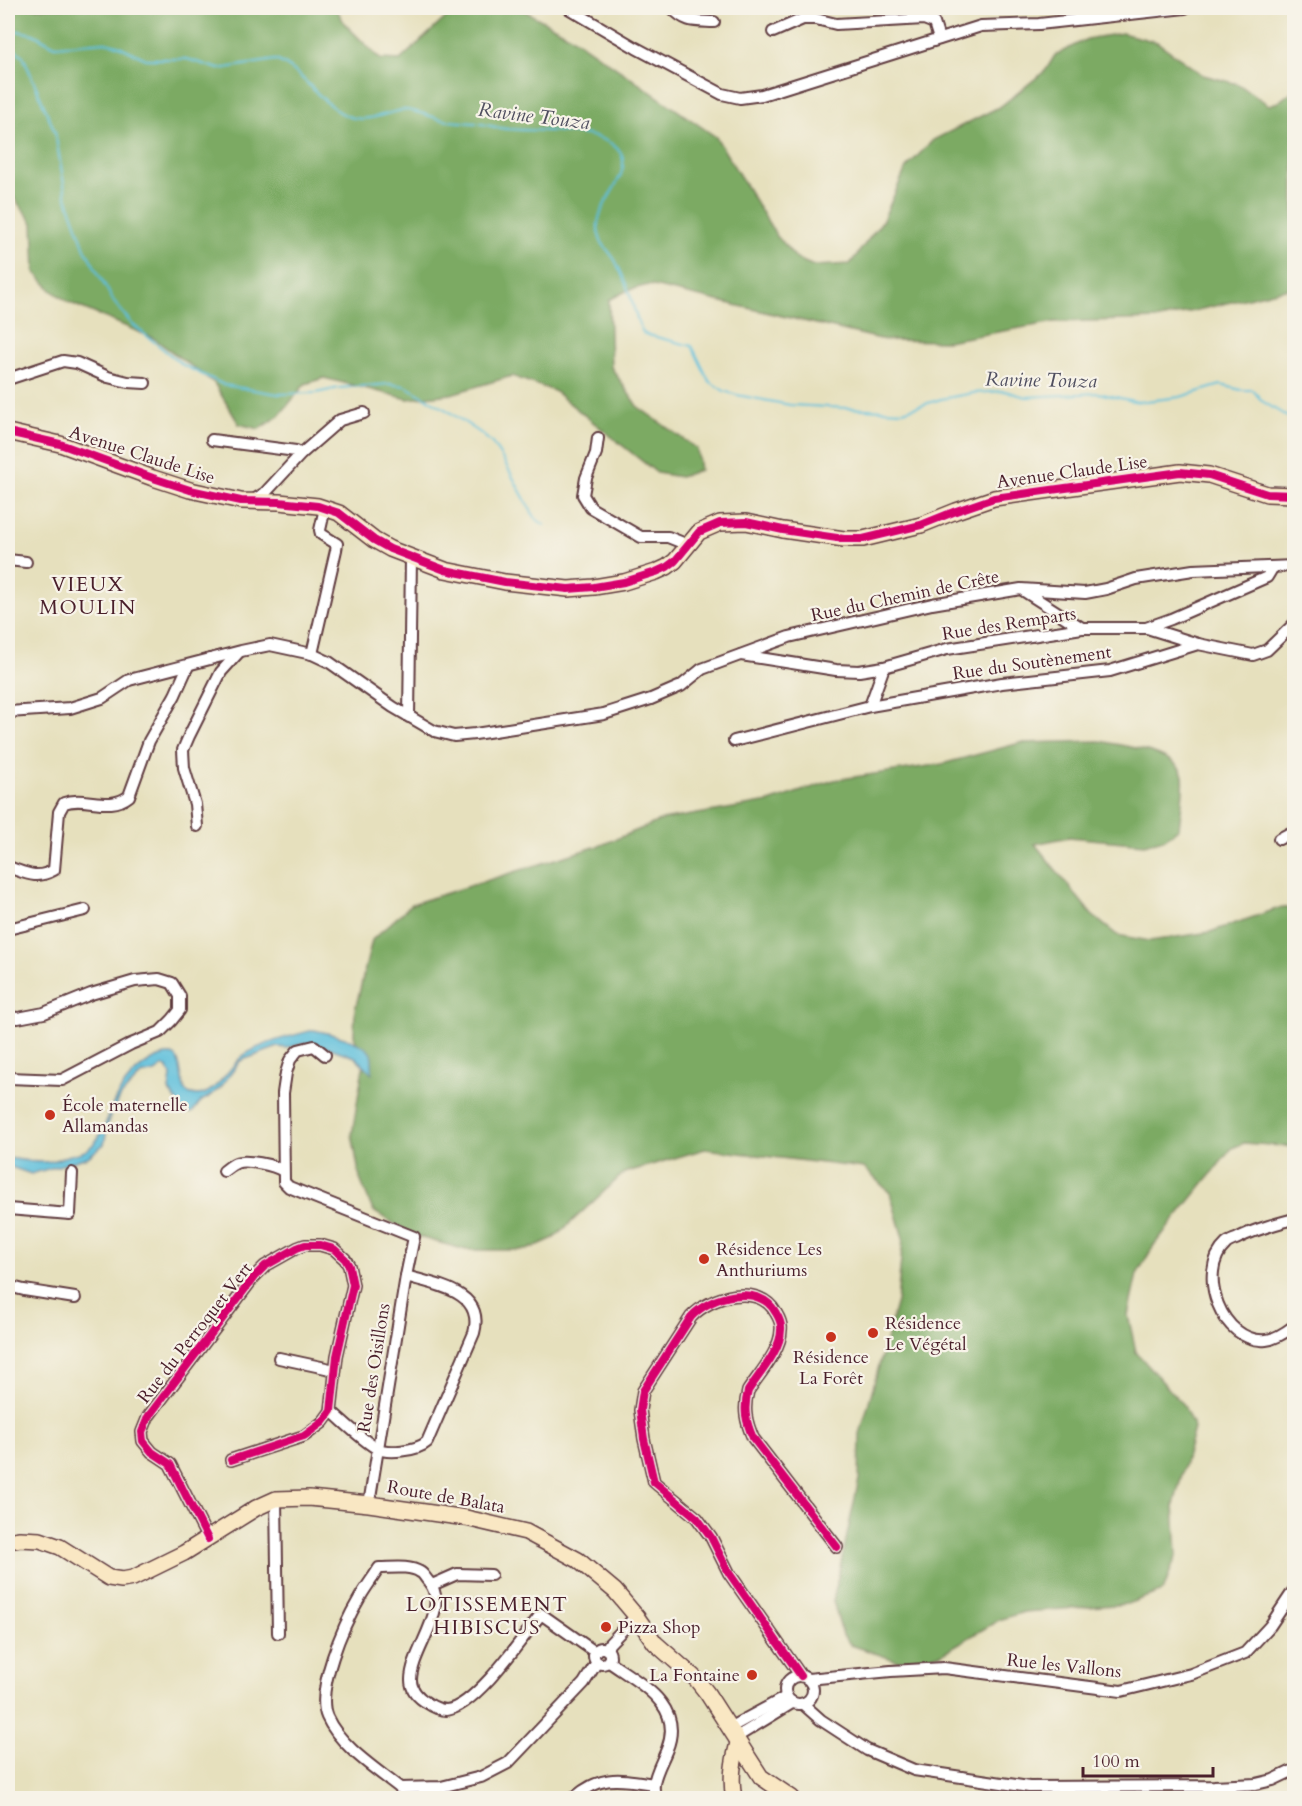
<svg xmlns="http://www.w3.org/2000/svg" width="1302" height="1806" viewBox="0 0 1302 1806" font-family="Cardo,serif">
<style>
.forest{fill:#7baa63;stroke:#626447;stroke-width:1.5}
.water{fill:#5ec0dc;stroke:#547084;stroke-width:1.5}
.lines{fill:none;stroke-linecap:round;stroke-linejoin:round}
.stream{stroke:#5ec0dc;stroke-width:2}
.street-casing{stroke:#613c41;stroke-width:14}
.secondary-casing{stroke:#613c41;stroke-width:18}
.street{stroke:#fff;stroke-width:10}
.secondary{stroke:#f9e7c3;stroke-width:15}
.cycleway-casing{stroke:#f7f3e8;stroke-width:11}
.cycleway{stroke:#d6006c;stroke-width:8}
.poi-dot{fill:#c8321e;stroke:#f7f3e8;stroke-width:2}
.labels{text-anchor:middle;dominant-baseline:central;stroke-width:4.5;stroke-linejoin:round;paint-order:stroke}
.street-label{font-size:18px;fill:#4a1f2b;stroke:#f7f3e8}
.poi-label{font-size:18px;fill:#4a1f2b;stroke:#f7f3e8;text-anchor:start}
.water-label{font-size:20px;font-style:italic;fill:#504f60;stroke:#f7f3e8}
.neighbourhood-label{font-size:20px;letter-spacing:1.5px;fill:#4a1f2b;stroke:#f7f3e8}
</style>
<rect width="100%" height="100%" fill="#f7f3e8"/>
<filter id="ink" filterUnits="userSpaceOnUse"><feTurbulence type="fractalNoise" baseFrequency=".0167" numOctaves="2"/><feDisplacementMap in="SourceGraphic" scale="12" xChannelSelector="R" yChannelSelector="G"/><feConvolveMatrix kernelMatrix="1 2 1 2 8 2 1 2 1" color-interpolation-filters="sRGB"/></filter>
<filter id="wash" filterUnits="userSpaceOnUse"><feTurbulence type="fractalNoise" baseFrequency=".008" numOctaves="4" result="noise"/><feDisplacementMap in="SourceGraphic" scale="24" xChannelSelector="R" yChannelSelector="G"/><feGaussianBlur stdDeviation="1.35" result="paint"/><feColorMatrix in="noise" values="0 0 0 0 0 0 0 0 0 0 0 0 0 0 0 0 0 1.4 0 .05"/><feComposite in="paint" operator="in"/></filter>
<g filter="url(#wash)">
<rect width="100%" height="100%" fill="#e6e0bd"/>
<g class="forest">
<path d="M8,8H336L345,24L380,59L400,60L453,11L461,8H503L521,9L567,34L716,137L776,235L797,259L814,266L850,264L883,220L906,168L933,140L1001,106L1046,70L1055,55L1087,39L1122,33L1157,42L1203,75L1238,84L1269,105L1278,102L1294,90V287L1160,319L1055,322L947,341L885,340L649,285L628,290L609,300L611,367L637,406L697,449L700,470L680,477L657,473L554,391L512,376L451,394L408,399L324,378L305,384L279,416L259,429L239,424L214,383L153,338L68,302L51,290L35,272L33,223L8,190Z"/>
<path d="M1100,741C1122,746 1177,751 1183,776C1185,784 1180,818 1179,828L1165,839L1144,844L1069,837L1035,844L1092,915L1117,935L1150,941L1210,932L1282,907L1294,910V1147L1244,1143L1232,1148L1154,1245L1137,1274L1128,1315L1136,1352L1184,1406L1194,1428L1174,1505L1177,1554L1163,1591L1127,1604L1024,1612L999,1620L941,1654L898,1661L851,1645L843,1636L833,1601L859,1479L860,1434L897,1301L903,1238L890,1193L864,1168L705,1149L624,1173L554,1238L527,1250H466L415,1236L373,1211L360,1179L352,1134L363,1067L354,1035L355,1010L372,940L412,904L604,844L662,820L769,802L834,780L942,764L1020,743Z"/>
</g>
<path class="water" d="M314,1030C328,1033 365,1041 371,1054C373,1061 372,1067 372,1074L355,1057L327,1047L306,1043L287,1048L278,1047L240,1061L221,1087L209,1097L201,1101L192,1113L183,1112L182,1114L177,1101L169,1091L171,1076L168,1068L164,1066L155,1072L141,1075L121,1096L109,1120L104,1144L88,1157L31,1174L8,1166V1158C22,1160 38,1164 53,1161C59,1159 65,1156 71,1155C76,1153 83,1153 88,1149C102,1138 106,1122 112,1106C121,1086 138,1065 159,1057C164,1055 171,1053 176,1057C181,1062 181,1083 186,1092C212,1106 227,1067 244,1055C264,1042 291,1036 314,1030Z"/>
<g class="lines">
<g class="stream">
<path d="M8,29L33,34L55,46L105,42L117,45L146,59H187L219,69L275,60C303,69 320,106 350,117C368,123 386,112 404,110C416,110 431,117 444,120C454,122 465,122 475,123C486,124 496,128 507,129C534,132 610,126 622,156C630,177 597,203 598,227C598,244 609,249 616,262C623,276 629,290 633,305C636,316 638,325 644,334L692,346L709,381L724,391L737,395L790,405L903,411L941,399L973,393L1005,391L1026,397L1098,393L1138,402L1180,397L1221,385L1241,390H1253L1262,401L1294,421"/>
<path d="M8,44L23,56L55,132L66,196L85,249L114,302L132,324L183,365L224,385L278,394L316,393L339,388L390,384L405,386L442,407L479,432L492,443L504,461L535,518L544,525"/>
</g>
</g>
</g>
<g filter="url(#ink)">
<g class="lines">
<g class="street-casing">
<g id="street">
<path d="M568,8L636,48L722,94L740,98L762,95L981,26L1039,24L1185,8"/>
<path d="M672,8C686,23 694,21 714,22"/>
<path d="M773,32L803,19H816L836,24L924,19L934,23L939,39"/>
<path d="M8,379L63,361L77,363L108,377L128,382L145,383"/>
<path d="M598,438L596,453L586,478L583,495L591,508L641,537H668L688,545"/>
<path d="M212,440L296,451L301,454L265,493L252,501"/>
<path d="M301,454L340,420L364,413"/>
<path d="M8,560L26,562"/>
<path d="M1024,591L1082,628"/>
<path d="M1147,628L1198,644L1253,655L1267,650L1294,624"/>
<path d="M312,654L336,550L337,544L321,534L320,530L325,508"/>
<path d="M741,655L836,670L859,671L884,667L947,649L1082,628H1146L1171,619L1267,577L1273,567"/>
<path d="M870,706L884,667"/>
<path d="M8,712L70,708L102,698L129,680L241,651L270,645L312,654L329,662L393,707L434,731L454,736L475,734L604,714L651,699L681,686L702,669L789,637L932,604L1021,589L1085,593L1106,589L1136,579L1193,570L1294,566"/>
<path d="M409,717L411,557"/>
<path d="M734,741L870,706L1002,683L1110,671L1198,644"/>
<path d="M197,826L195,804L184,768L183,750L189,736L221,672L239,652"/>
<path d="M1279,839L1294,831"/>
<path d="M8,867C26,873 36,880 54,870L59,812L64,803C85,795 109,812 129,796L149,741L175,695L188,666"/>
<path d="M8,929L85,910"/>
<path d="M8,1017L18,1018L44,1013L91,994L135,981L159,979L172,983L180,996V1010L172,1020L160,1032L131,1044L62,1080L8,1078"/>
<path d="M325,1055L314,1046L298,1050L290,1060L286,1073L283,1093L284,1182L289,1187L414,1237L406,1276L369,1504"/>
<path d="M224,1171C227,1169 231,1165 236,1163C245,1159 275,1165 283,1171"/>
<path d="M8,1209L70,1214L72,1173"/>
<path d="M1294,1219C1275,1224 1256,1229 1238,1238C1234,1240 1229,1241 1226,1244C1195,1272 1222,1344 1266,1340C1276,1339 1286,1332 1294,1326"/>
<path d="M8,1286L24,1290L75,1298"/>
<path d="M279,1358L335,1370"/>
<path d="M331,1411C345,1423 360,1438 376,1448C387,1454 417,1451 427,1442L474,1333C485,1291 436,1285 406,1276"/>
<path d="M276,1499L278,1633"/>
<path d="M208,1539L170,1464L152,1452L143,1441L142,1432L148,1417L254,1277L265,1266L297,1248L305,1245H320L334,1249L345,1259L349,1266L353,1285L337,1356L331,1411L323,1422L304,1436L231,1460"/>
<path d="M432,1585L457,1574L491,1575"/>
<circle cx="602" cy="1656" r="8"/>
<path d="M607,1650L609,1644L636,1616"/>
<path d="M608,1661C638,1683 685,1704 667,1749C663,1760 655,1773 654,1784C653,1789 655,1794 655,1798"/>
<path d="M801,1676L729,1573L711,1537L697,1518L654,1482L644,1439L640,1410L643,1391L691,1317C710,1296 759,1282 776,1313C779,1318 782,1324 781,1330C781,1350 759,1374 748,1391C743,1409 746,1422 753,1438L837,1547"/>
<circle cx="799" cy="1690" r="14"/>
<path d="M808,1679L891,1671L944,1668L1121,1691L1191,1674L1245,1653L1270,1626L1294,1590"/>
<path d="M803,1704L821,1720L867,1750L914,1770L1029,1787L1214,1786L1256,1784L1273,1780L1294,1770"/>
<path d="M729,1728L786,1697"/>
<path d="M735,1738L792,1703"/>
<path d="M400,1788C376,1769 340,1746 327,1717C315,1690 344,1624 359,1599C365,1588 373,1578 379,1568C392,1568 409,1565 420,1572C423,1573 426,1579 429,1582C451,1609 411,1650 411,1680C411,1691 420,1699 429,1704C433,1707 441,1710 446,1710C475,1708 523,1637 541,1614L595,1652"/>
<path d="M400,1788L441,1787L481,1777L508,1763L584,1683L597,1662"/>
<path d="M574,1798C601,1774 620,1779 654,1784"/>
</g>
</g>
<g class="secondary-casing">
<g id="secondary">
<path d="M8,432L60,444L153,478L190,490L241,501L279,502L318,506L339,513L374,540L390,549L445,570L505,582L568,589L594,587L624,582L656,572L667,567L675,561L699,532L720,523L746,522L783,530L844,539H863L921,525L956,511L994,498L1180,472L1209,475L1267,494L1294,495"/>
<path d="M8,1541L20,1539L40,1540L60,1547L109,1578L122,1580L133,1578L184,1553L256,1508L276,1499L309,1498L369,1504L466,1518L526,1532L578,1560L615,1591L636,1616L655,1643L696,1679L707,1693L761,1777L792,1798"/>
<path d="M734,1798C730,1779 733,1762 738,1743"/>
</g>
</g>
<use href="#street" class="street"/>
<use href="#secondary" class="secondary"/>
<g class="cycleway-casing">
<g id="cycleway">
<path d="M8,432L60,444L153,478L190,490L241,501L279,502L318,506L339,513L374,540L390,549L445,570L505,582L568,589L594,587L624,582L656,572L667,567L675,561L699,532L720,523L746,522L783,530L844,539H863L921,525L956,511L994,498L1180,472L1209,475L1267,494L1294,495"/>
<path d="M208,1539L170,1464L152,1452L143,1441L142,1432L148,1417L254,1277L265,1266L297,1248L305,1245H320L334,1249L345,1259L349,1266L353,1285L337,1356L331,1411L323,1422L304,1436L231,1460"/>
<path d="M801,1676L729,1573L711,1537L697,1518L654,1482L644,1439L640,1410L643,1391L691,1317C710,1296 759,1282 776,1313C779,1318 782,1324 781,1330C781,1350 759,1374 748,1391C743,1409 746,1422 753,1438L837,1547"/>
</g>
</g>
<use href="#cycleway" class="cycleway"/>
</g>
</g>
<g class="poi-dot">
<circle cx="50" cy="1115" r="6"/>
<circle cx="704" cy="1259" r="6"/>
<circle cx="873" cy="1333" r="6"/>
<circle cx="831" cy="1337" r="6"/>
<circle cx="606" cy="1627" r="6"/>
<circle cx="752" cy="1675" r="6"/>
</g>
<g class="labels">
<g class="street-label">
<text transform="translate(142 455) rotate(18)">Avenue Claude Lise</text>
<text transform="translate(1072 472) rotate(-8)">Avenue Claude Lise</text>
<text transform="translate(905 596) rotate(-12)">Rue du Chemin de Crête</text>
<text transform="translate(1009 624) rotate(-9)">Rue des Remparts</text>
<text transform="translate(1032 663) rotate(-8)">Rue du Soutènement</text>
<text transform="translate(195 1333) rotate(-52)">Rue du Perroquet Vert</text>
<text transform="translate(374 1368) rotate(-81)">Rue des Oisillons</text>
<text transform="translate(446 1497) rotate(10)">Route de Balata</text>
<text transform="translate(1064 1666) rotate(6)">Rue les Vallons</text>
</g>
<g class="poi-label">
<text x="62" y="1105">École maternelle<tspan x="62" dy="21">Allamandas</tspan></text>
<text x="716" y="1249">Résidence Les<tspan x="716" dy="21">Anthuriums</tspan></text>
<text x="885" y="1323">Résidence<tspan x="885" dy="21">Le Végétal</tspan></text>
<text x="831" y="1357" text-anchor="middle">Résidence<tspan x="831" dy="21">La Forêt</tspan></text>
<text x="618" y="1627">Pizza Shop</text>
<text x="740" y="1675" text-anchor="end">La Fontaine</text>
</g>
<g class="water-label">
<text transform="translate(534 116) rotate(7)">Ravine Touza</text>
<text transform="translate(1041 380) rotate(1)">Ravine Touza</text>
</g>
<g class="neighbourhood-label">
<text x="88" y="584">VIEUX<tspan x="88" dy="23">MOULIN</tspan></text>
<text x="487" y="1604">LOTISSEMENT<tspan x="487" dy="23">HIBISCUS</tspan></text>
</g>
</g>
<rect width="1302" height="1806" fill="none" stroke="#f7f3e8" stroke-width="30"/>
<path d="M1083 1767v9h130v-9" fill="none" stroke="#4a1f2b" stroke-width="3"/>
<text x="1092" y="1767" font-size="18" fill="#4a1f2b" stroke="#f7f3e8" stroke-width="4.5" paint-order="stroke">100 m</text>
</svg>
